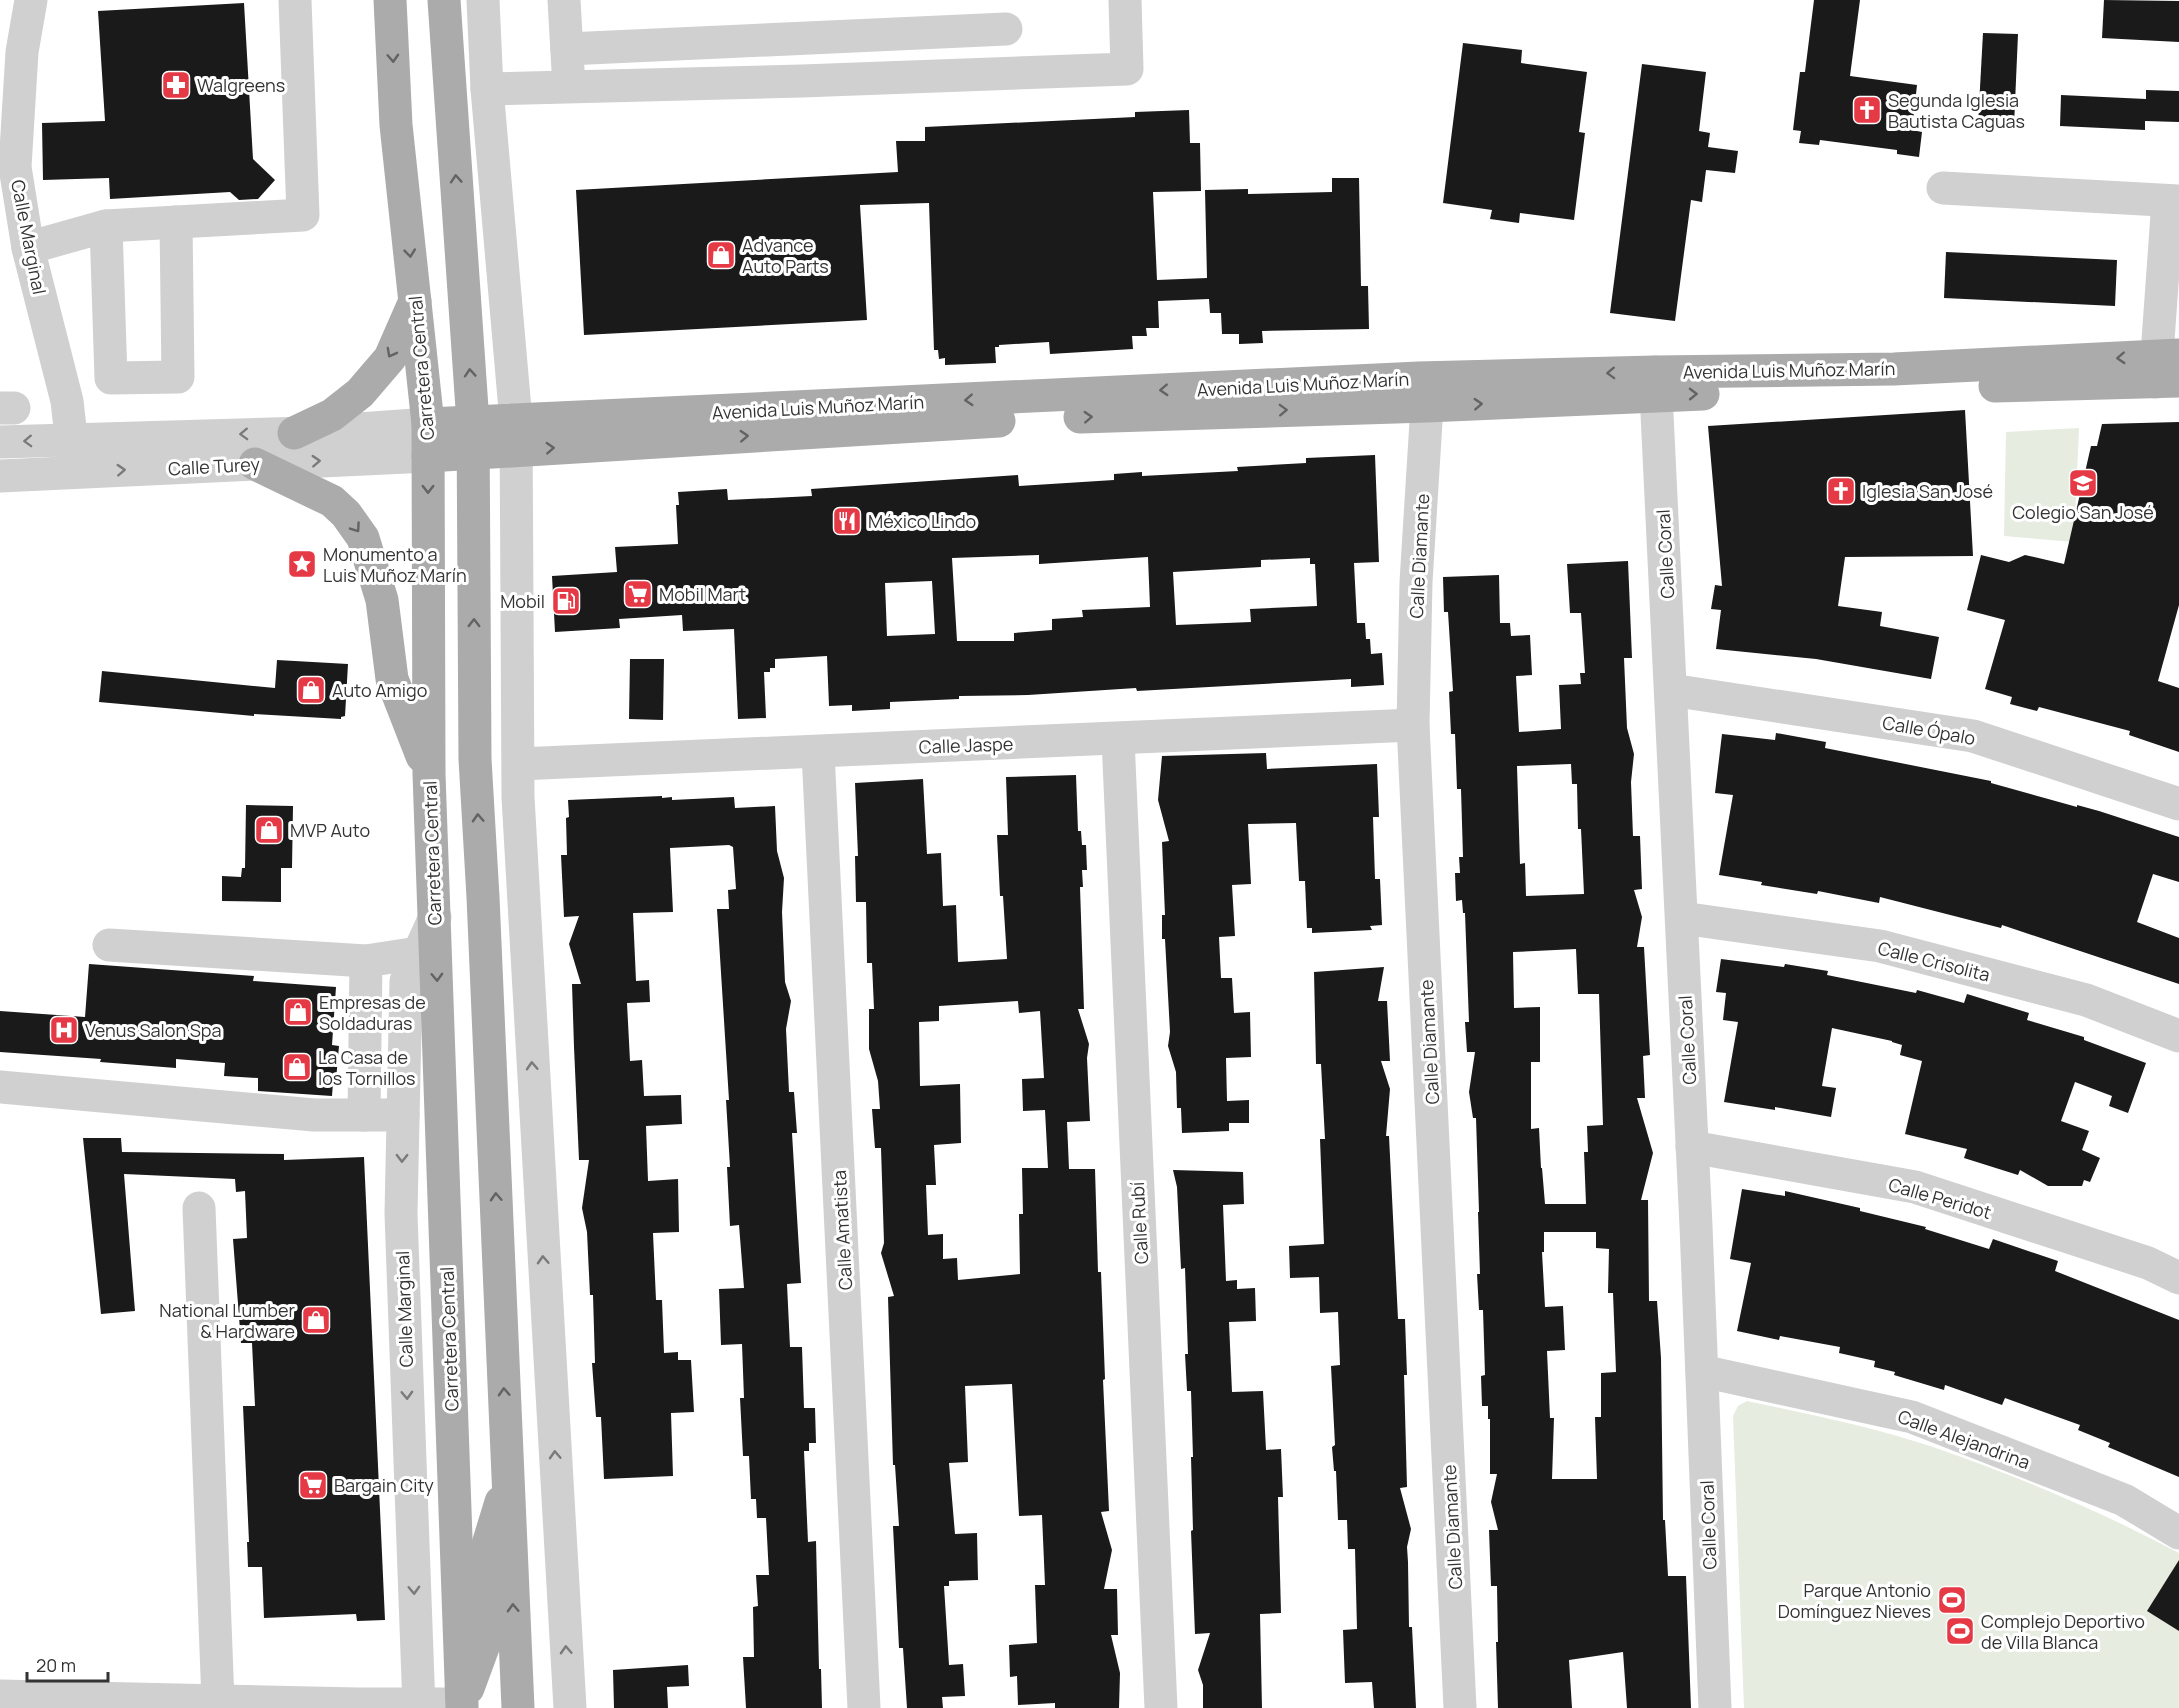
<svg xmlns="http://www.w3.org/2000/svg" width="2179" height="1708" viewBox="0 0 2179 1708" font-family="Manrope,sans-serif">
<style>
.green{fill:#e6ecdf}
.building{fill:#1a1a1a;fill-rule:evenodd}
.lines{fill:none;stroke-linecap:round;stroke-linejoin:round}
.minor{stroke:#d0d0d0;stroke-width:33}
.major{stroke:#ababab;stroke-width:33}
.oneway{stroke:#636363}
.oneway2{stroke:#7a7a7a}
.labels{text-anchor:middle;dominant-baseline:central;stroke-width:6;stroke-linejoin:round;paint-order:stroke}
.poi-label{font-size:18px;fill:#333;stroke:#fff;text-anchor:start}
.street-label{font-size:18px;fill:#333;stroke:#fff}
</style>
<rect width="100%" height="100%" fill="#fff"/>
<g class="green">
<path d="M2079,428L2074,542L2004,536L2006,432Z"/>
<path d="M1747,1401C1809,1414 1872,1427 1933,1447C2017,1476 2100,1511 2179,1553V1708H1744L1733,1416L1738,1406Z"/>
</g>
<g class="building">
<path d="M1814,0H1860L1850,76L1917,85L1912,130L1922,132L1919,157L1897,154V150L1820,140L1819,145L1799,143L1801,131L1793,130L1800,72H1805Z"/>
<path d="M2104,0L2179,1V42L2102,38Z"/>
<path d="M244,3L253,159L275,180L258,199L239,200L230,192L110,199L109,178L43,180L42,123L105,121L98,11Z"/>
<path d="M1983,33L2018,34L2014,126L1978,124Z"/>
<path d="M1463,43L1522,50L1521,63L1587,72L1579,132L1585,133L1574,220L1520,213L1519,223L1490,219L1492,210L1443,203Z"/>
<path d="M1642,64L1706,72L1699,131L1710,133L1708,147L1738,151L1735,173L1706,170L1702,202L1691,200L1675,321L1610,313Z"/>
<path d="M2146,90L2179,91V122L2145,121V130L2060,126L2061,95L2146,99Z"/>
<path d="M1189,110L1190,143H1200L1201,191L1153,192L1157,280L1207,278L1205,190L1248,189V194L1332,192V178H1359L1361,286H1368L1369,329L1262,331L1263,343L1239,344V334H1222L1221,313H1210L1209,299L1158,301L1159,328H1146L1147,336H1132L1133,349L1050,354L1049,342L999,345V347H995L996,363L945,365V358L939,359L938,350H934L929,203L860,205L867,320L584,335L576,190L898,172L896,141H925V127L1135,117V112Z"/>
<path d="M1946,252L2117,260L2115,306L1944,298Z"/>
<path d="M1965,410L1973,556L1845,557L1838,606L1882,612L1880,626L1939,637L1931,679L1816,659L1716,649L1721,610L1711,609L1715,585L1722,586L1708,426Z"/>
<path d="M2179,422V605L2158,681L2179,688V752L2129,735L2130,731L2039,707L2037,711L2010,704L2012,697L1985,689L2005,620L1967,610L1981,555L2009,562L2025,555L2064,564L2091,446H2097L2102,424Z"/>
<path d="M1375,455L1379,562L1354,563L1357,623H1365L1366,639H1370L1371,654L1382,653L1384,685L1351,687V679L1137,691L1136,688L1028,695L959,696V699L890,702V709L852,711V705L829,706L827,656L775,659V668H770V672H764L766,718L738,719L734,629L683,631L682,615L619,619L620,628L555,632L552,576L617,572L615,547L678,544L676,505H679L678,492L727,489L728,500L812,496L811,489L1018,475L1019,486L1114,480V474L1142,472V476L1238,471L1237,467L1306,463V458ZM1039,555V564L1148,557L1150,607L1082,610L1083,617L1052,619V630L1014,633V641H957L952,558ZM1310,558V564H1315L1317,606L1250,609L1251,622L1176,625L1173,572L1261,567V560ZM932,581L935,634L887,636L885,583Z"/>
<path d="M1628,561L1632,658H1624L1627,728L1634,754L1631,782L1633,836H1640L1642,889L1634,890L1642,917L1637,947H1644L1650,1055L1643,1056L1645,1098H1637L1653,1153L1641,1200H1648L1649,1301H1657L1661,1358L1663,1520H1665L1668,1576H1686L1691,1708H1627L1623,1652L1569,1660L1572,1708H1498L1496,1642H1498L1497,1586H1491L1489,1530H1498L1491,1502L1497,1474H1490V1419H1488V1406H1482L1481,1376L1485,1375L1483,1310H1479L1477,1274H1480L1478,1212H1479L1476,1118H1473L1469,1092L1475,1052H1467L1465,1022H1469L1465,913H1463L1462,900L1456,901L1455,873H1460L1459,857H1463L1461,789H1457L1455,734H1451L1449,692L1453,691L1448,612H1444L1443,577L1499,575L1500,623H1510L1511,636L1530,635L1532,675L1516,676L1519,732L1561,729L1559,685L1581,684L1580,673H1585L1581,613H1570L1567,564ZM1571,764L1572,784H1577L1578,829H1581L1584,894L1526,896L1525,863L1520,864L1517,766ZM1576,949L1578,994H1599L1603,1125L1587,1126L1588,1152H1584L1586,1204H1545L1542,1168H1541L1539,1128L1531,1129V1062H1540V1007L1514,1008L1513,952ZM1544,1232H1596V1248L1609,1249L1608,1293H1613L1616,1372L1601,1373V1417H1595L1597,1479H1552L1554,1418H1550L1547,1351L1565,1350L1563,1306L1545,1307L1542,1252H1544Z"/>
<path d="M630,659H664L663,720L629,719Z"/>
<path d="M277,660L348,664L345,716L341,717V719L254,714V716L99,702L102,671L275,688Z"/>
<path d="M1776,733L1826,742L1825,748L1991,781V783L2077,807V805L2099,811L2179,837V882L2153,874L2137,922L2179,938V984L2002,925L2001,928L1880,897L1879,903L1818,891L1817,894L1761,885L1762,882L1719,875L1733,795L1715,793L1722,734L1775,740Z"/>
<path d="M1266,753L1267,769L1377,764L1379,817H1373L1375,879H1380L1382,925L1370,926L1372,930L1312,933V928H1307L1305,881H1299L1296,823L1248,824L1251,884L1232,885L1235,936L1219,937L1221,978H1232L1234,1013L1250,1012L1251,1057L1226,1058L1227,1101L1249,1100V1123H1229V1131L1182,1133L1181,1108H1177L1176,1072L1168,1046L1170,1032L1165,939H1162V915H1165L1162,842L1169,841L1158,800L1162,756Z"/>
<path d="M1076,775L1078,831H1081L1082,845H1086L1087,870H1082L1083,887H1080L1084,1009H1078L1089,1044L1087,1058L1090,1121L1067,1122L1069,1169H1095L1098,1272H1101L1105,1379L1103,1380L1109,1511L1101,1512L1112,1550L1104,1589H1117L1118,1635H1111L1120,1673L1119,1708H1055V1703L1018,1705L1017,1676L1010,1677L1009,1645L1037,1643L1035,1585H1045L1042,1515L1019,1516L1012,1384L965,1386L968,1462L949,1463L955,1534L977,1533L978,1580L949,1581V1586H944L949,1665L963,1664L965,1696L942,1697L943,1708H907L903,1648H899L893,1526H899L895,1465H893L888,1297L894,1296L881,1253L884,1243L881,1148H875L872,1109H880L878,1081L869,1049V1009H874L872,963H867L866,902H856L855,856H858L855,783L923,779L927,854L941,853L943,906L956,905L958,962L1007,959L1003,896H1000L997,835H1008L1006,777ZM1018,1001L1019,1013L1040,1011L1044,1078L1022,1079L1023,1111L1045,1110L1048,1168H1022L1023,1214H1019L1020,1274L958,1280L957,1258L943,1259V1234L928,1235L926,1185H936L934,1145L961,1143L960,1084L920,1086L919,1022L939,1021V1006Z"/>
<path d="M662,796V798L672,797V800L734,797L735,808L775,806L777,851L784,878L782,912L785,982L791,1001L786,1029L789,1092H794L797,1133H792L801,1283L787,1284L790,1347H802L804,1408H815L816,1443H809V1451H804L808,1542L816,1541L819,1669H821L822,1708H746L743,1657H754L753,1607L758,1606L756,1575H769L766,1518H757L756,1499H751L749,1456H743L740,1398H744L742,1344L721,1345L719,1289L744,1288L739,1225L730,1226L727,1167H730L726,1100H729L717,909H729L728,890L736,889L733,847L729,845L670,848L673,912L633,913L636,981L649,980L650,1002L627,1003L630,1061L642,1060L644,1096L681,1095L682,1124L646,1126L648,1181L678,1179L679,1232L653,1233L656,1300H662L664,1353L678,1352V1360H691L694,1412L671,1413L673,1476L604,1479L601,1417H596L592,1363H595L593,1295H590L587,1232L582,1208L589,1160H579L574,1047L572,984H581L569,944L579,916L564,917L561,855H567L566,818L569,817L568,800Z"/>
<path d="M246,805L293,806L292,868H281V902L222,901V876L241,877L242,868H245Z"/>
<path d="M1721,959L1784,967L1785,964L1828,971L1827,975L1916,993L1917,990L1964,1003L1967,994L2029,1013L2027,1020L2084,1037V1040L2146,1063L2128,1113L2109,1106L2112,1096L2075,1082L2061,1121L2089,1131L2082,1150L2100,1158L2090,1182L2084,1180L2082,1186H2048L2020,1170L2018,1175L1964,1158L1967,1149L1905,1134L1922,1061L1900,1055L1902,1045L1892,1042V1041L1832,1028L1822,1086L1836,1088L1831,1117L1775,1107V1110L1724,1102L1738,1022L1723,1020L1726,993L1716,992Z"/>
<path d="M89,964L254,976L253,981L336,987L332,1045L339,1046L336,1080L333,1083L332,1096L258,1091V1078L224,1076L225,1063L176,1059V1068L100,1062L101,1059L0,1052V1011L85,1017Z"/>
<path d="M1384,967L1378,1001H1387L1390,1061H1381L1390,1089L1386,1136H1389L1398,1319H1405L1407,1375H1404L1407,1487L1400,1488L1411,1529L1407,1547L1408,1562L1409,1627H1412L1416,1708H1374L1372,1682L1345,1683L1343,1630L1357,1629L1355,1549H1348L1347,1520H1338L1336,1471H1334L1332,1447L1335,1445L1331,1366L1340,1365L1338,1312L1320,1313L1319,1277L1290,1278L1289,1246L1324,1244L1320,1139H1325L1321,1064H1316L1314,972Z"/>
<path d="M83,1138H121L122,1152L284,1154V1160L364,1157L385,1620L357,1621L356,1614L264,1618L262,1567H248L247,1542H249L243,1406H255L252,1343H241L233,1239L247,1238L245,1191L236,1192L235,1179L124,1174L135,1311L101,1314Z"/>
<path d="M1173,1170L1243,1172L1244,1204L1223,1205L1226,1281L1237,1280V1289L1255,1288L1256,1321L1229,1322L1232,1392L1263,1391L1266,1450L1281,1449L1283,1497H1278L1281,1613L1260,1614L1262,1708H1203V1685L1198,1670L1210,1633L1195,1634L1191,1531L1193,1530L1191,1457H1193L1191,1391H1187L1185,1354H1188L1185,1268L1181,1269L1177,1187Z"/>
<path d="M1742,1189L1785,1196V1191L1860,1208V1211L1926,1227L1925,1229L1989,1249L1993,1239L2058,1261L2055,1271L2179,1320V1477L2108,1447L2110,1443L2078,1430L2080,1425L2005,1398L2002,1405L1945,1385L1944,1390L1894,1375L1895,1372L1874,1367L1875,1361L1839,1353L1840,1347L1780,1336L1779,1340L1737,1331L1751,1263L1730,1259Z"/>
<path d="M2179,1560V1631L2147,1611Z"/>
<path d="M688,1665L689,1686L667,1687L668,1708H614L613,1670Z"/>
</g>
<g class="lines">
<g class="minor">
<path d="M31,0L22,52L15,167L28,248L67,401L75,472"/>
<path d="M483,0L487,89L516,421L518,797L570,1708"/>
<path d="M564,0L568,70"/>
<path d="M567,49L1006,29"/>
<path d="M487,89L802,81L1127,69L1125,0"/>
<path d="M1943,188L2179,201"/>
<path d="M106,226L111,378L178,377L176,222"/>
<path d="M28,248L106,226L303,215L295,0"/>
<path d="M1655,372L1696,1226L1715,1708"/>
<path d="M1415,382L1427,406L1416,582L1413,725L1460,1708"/>
<path d="M2155,382L2168,201"/>
<path d="M0,408H14"/>
<path d="M0,442L305,433L428,424"/>
<path d="M0,476L428,456"/>
<path d="M1671,690L1973,736L2179,804"/>
<path d="M1118,739L1161,1708"/>
<path d="M818,752L864,1708"/>
<path d="M519,764L1413,725"/>
<path d="M1682,918L1880,946L2086,1000L2179,1036"/>
<path d="M109,945L366,961"/>
<path d="M0,1087L314,1115H403"/>
<path d="M364,1115L366,961L418,953"/>
<path d="M1692,1147L1915,1187L2148,1263L2179,1278"/>
<path d="M199,1208L218,1701"/>
<path d="M1702,1371L1912,1417L2124,1500L2179,1533"/>
<path d="M0,1696L358,1704H462"/>
<path d="M419,1708L401,1214L406,981L435,917"/>
</g>
<g class="major">
<path d="M390,0L396,125L428,424L429,774L462,1708"/>
<path d="M444,0L473,423L475,759L483,897L518,1708"/>
<path d="M1995,386L2179,381"/>
<path d="M1080,417L1427,406L1703,394"/>
<path d="M428,424L1419,378L1655,372L1894,369L2179,355"/>
<path d="M294,433L332,415L360,393L390,358L415,301"/>
<path d="M428,456L999,421"/>
<path d="M255,464L332,501L346,514L363,538L382,600L392,679L422,756"/>
<path d="M468,1688L486,1639V1551L501,1502"/>
</g>
</g>
<defs><path id="oneway-chevron" d="M-2-3.5L2.5 0L-2 3.5" fill="none" stroke-width="1.6" stroke-linecap="round" stroke-linejoin="round" transform="scale(1.5)"/></defs>
<g class="oneway">
<use href="#oneway-chevron" transform="translate(393 58) rotate(87)"/>
<use href="#oneway-chevron" transform="translate(456 179) rotate(-94)"/>
<use href="#oneway-chevron" transform="translate(410 253) rotate(84)"/>
<use href="#oneway-chevron" transform="translate(391 353) rotate(118)"/>
<use href="#oneway-chevron" transform="translate(2121 358) rotate(177)"/>
<use href="#oneway-chevron" transform="translate(470 373) rotate(-94)"/>
<use href="#oneway-chevron" transform="translate(1611 373) rotate(178)"/>
<use href="#oneway-chevron" transform="translate(1164 390) rotate(177)"/>
<use href="#oneway-chevron" transform="translate(1693 394) rotate(-1)"/>
<use href="#oneway-chevron" transform="translate(969 400) rotate(177)"/>
<use href="#oneway-chevron" transform="translate(1478 404) rotate(-3)"/>
<use href="#oneway-chevron" transform="translate(1283 410) rotate(-2)"/>
<use href="#oneway-chevron" transform="translate(1088 417) rotate(-3)"/>
<use href="#oneway-chevron" transform="translate(744 436) rotate(-3)"/>
<use href="#oneway-chevron" transform="translate(550 448) rotate(-3)"/>
<use href="#oneway-chevron" transform="translate(428 489) rotate(90)"/>
<use href="#oneway-chevron" transform="translate(356 528) rotate(55)"/>
<use href="#oneway-chevron" transform="translate(474 623) rotate(-90)"/>
<use href="#oneway-chevron" transform="translate(478 818) rotate(-93)"/>
<use href="#oneway-chevron" transform="translate(437 977) rotate(88)"/>
<use href="#oneway-chevron" transform="translate(496 1197) rotate(-93)"/>
<use href="#oneway-chevron" transform="translate(504 1392) rotate(-93)"/>
<use href="#oneway-chevron" transform="translate(513 1608) rotate(-92)"/>
</g>
<g class="oneway2">
<use href="#oneway-chevron" transform="translate(244 434) rotate(178)"/>
<use href="#oneway-chevron" transform="translate(28 441) rotate(178)"/>
<use href="#oneway-chevron" transform="translate(316 461) rotate(-3)"/>
<use href="#oneway-chevron" transform="translate(121 470) rotate(-3)"/>
<use href="#oneway-chevron" transform="translate(532 1066) rotate(-93)"/>
<use href="#oneway-chevron" transform="translate(402 1158) rotate(91)"/>
<use href="#oneway-chevron" transform="translate(543 1260) rotate(-93)"/>
<use href="#oneway-chevron" transform="translate(407 1395) rotate(88)"/>
<use href="#oneway-chevron" transform="translate(555 1455) rotate(-93)"/>
<use href="#oneway-chevron" transform="translate(414 1590) rotate(88)"/>
<use href="#oneway-chevron" transform="translate(566 1650) rotate(-93)"/>
</g>
<defs>
<g id="pharmacy-square" transform="scale(1.5)"><rect x="-9" y="-9" width="18" height="18" rx="4" fill="#e63946" stroke="#fff"/><path d="M-2-6h4v4h4v4h-4v4h-4v-4h-4v-4h4Z" fill="#fff"/></g>
<g id="church-square" transform="scale(1.5)"><rect x="-9" y="-9" width="18" height="18" rx="4" fill="#e63946" stroke="#fff"/><path d="M-1.2-6h2.4v3.5h3.3v2.4h-3.3V6h-2.4V-.1h-3.3v-2.4h3.3Z" fill="#fff"/></g>
<g id="shop-square" transform="scale(1.5)"><rect x="-9" y="-9" width="18" height="18" rx="4" fill="#e63946" stroke="#fff"/><path d="M-5-2.5h2.3a2.7 3.5 0 0 1 5.4 0H5L5.5 6h-11ZM-1.5-2.5h3a1.5 2.3 0 0 0-3 0Z" fill="#fff"/></g>
<g id="school-square" transform="scale(1.5)"><rect x="-9" y="-9" width="18" height="18" rx="4" fill="#e63946" stroke="#fff"/><path d="M0-5L7-2L0 1L-7-2ZM-4 1L0 2.5L4 1V4Q0 6-4 4Z" fill="#fff"/></g>
<g id="restaurant-square" transform="scale(1.5)"><rect x="-9" y="-9" width="18" height="18" rx="4" fill="#e63946" stroke="#fff"/><path d="M-5-6h1v4h1v-4h1v4h1v-4h1v5L-1.5 .5V6h-2V.5L-5-1ZM5-6V6H3V1.5H1.5Q1.5-4 5-6Z" fill="#fff"/></g>
<g id="sight-square" transform="scale(1.5)"><rect x="-9" y="-9" width="18" height="18" rx="4" fill="#e63946" stroke="#fff"/><path d="M0-6L1.8-2.2L6-1.7L2.9 1.2L3.7 5.4L0 3.3L-3.7 5.4L-2.9 1.2L-6-1.7L-1.8-2.2Z" fill="#fff"/></g>
<g id="supermarket-square" transform="scale(1.5)"><rect x="-9" y="-9" width="18" height="18" rx="4" fill="#e63946" stroke="#fff"/><path d="M-6-5.5h2.5l.6 2H6L4.5 2H-2.5L-4.4-4H-6ZM-1.5 3.2a1.3 1.3 0 1 0 .1 0ZM3 3.2a1.3 1.3 0 1 0 .1 0Z" fill="#fff"/></g>
<g id="fuel-square" transform="scale(1.5)"><rect x="-9" y="-9" width="18" height="18" rx="4" fill="#e63946" stroke="#fff"/><path d="M-5.5-6h7V0h2V4h1.3V-2.5L3-4.5l.8-.8L6-3V5H2.5V1h-1V6h-7ZM-4.2-4.7v3.2H.2V-4.7Z" fill="#fff"/></g>
<g id="hospital-square" transform="scale(1.5)"><rect x="-9" y="-9" width="18" height="18" rx="4" fill="#e63946" stroke="#fff"/><path d="M-5-5h3v3.5h4V-5h3V5h-3V1.5h-4V5h-3Z" fill="#fff"/></g>
<g id="stadium-square" transform="scale(1.5)"><rect x="-9" y="-9" width="18" height="18" rx="4" fill="#e63946" stroke="#fff"/><path d="M0-5a6.5 5 0 1 0 0 10a6.5 5 0 1 0 0-10ZM-3.5-1.8h7v3.6h-7Z" fill="#fff"/></g>
</defs>
<g fill-rule="evenodd">
<use href="#pharmacy-square" x="176" y="85"/>
<use href="#church-square" x="1867" y="110"/>
<use href="#shop-square" x="721" y="255"/>
<use href="#school-square" x="2083" y="483"/>
<use href="#church-square" x="1841" y="491"/>
<use href="#restaurant-square" x="847" y="521"/>
<use href="#sight-square" x="302" y="564"/>
<use href="#supermarket-square" x="638" y="594"/>
<use href="#fuel-square" x="566" y="601"/>
<use href="#shop-square" x="311" y="690"/>
<use href="#shop-square" x="269" y="830"/>
<use href="#shop-square" x="298" y="1012"/>
<use href="#hospital-square" x="64" y="1030"/>
<use href="#shop-square" x="297" y="1067"/>
<use href="#shop-square" x="316" y="1320"/>
<use href="#supermarket-square" x="313" y="1485"/>
<use href="#stadium-square" x="1952" y="1600"/>
<use href="#stadium-square" x="1960" y="1631"/>
</g>
<g class="labels">
<g class="poi-label">
<text x="197" y="85">Walgreens</text>
<text x="1888" y="100">Segunda Iglesia<tspan x="1888" dy="21">Bautista Caguas</tspan></text>
<text x="742" y="245">Advance<tspan x="742" dy="21">Auto Parts</tspan></text>
<text x="1862" y="491">Iglesia San José</text>
<text x="2083" y="512" text-anchor="middle">Colegio San José</text>
<text x="868" y="521">México Lindo</text>
<text x="323" y="554">Monumento a<tspan x="323" dy="21">Luis Muñoz Marín</tspan></text>
<text x="659" y="594">Mobil Mart</text>
<text x="545" y="601" text-anchor="end">Mobil</text>
<text x="332" y="690">Auto Amigo</text>
<text x="290" y="830">MVP Auto</text>
<text x="319" y="1002">Empresas de<tspan x="319" dy="21">Soldaduras</tspan></text>
<text x="85" y="1030">Venus Salon Spa</text>
<text x="318" y="1057">La Casa de<tspan x="318" dy="21">los Tornillos</tspan></text>
<text x="295" y="1310" text-anchor="end">National Lumber<tspan x="295" dy="21">&amp; Hardware</tspan></text>
<text x="334" y="1485">Bargain City</text>
<text x="1931" y="1590" text-anchor="end">Parque Antonio<tspan x="1931" dy="21">Domínguez Nieves</tspan></text>
<text x="1981" y="1621">Complejo Deportivo<tspan x="1981" dy="21">de Villa Blanca</tspan></text>
</g>
<g class="street-label">
<text transform="translate(29 237) rotate(79)">Calle Marginal</text>
<text transform="translate(421 368) rotate(-95)">Carretera Central</text>
<text transform="translate(1789 370) rotate(-1)">Avenida Luis Muñoz Marín</text>
<text transform="translate(1303 384) rotate(-3)">Avenida Luis Muñoz Marín</text>
<text transform="translate(818 407) rotate(-3)">Avenida Luis Muñoz Marín</text>
<text transform="translate(214 466) rotate(-3)">Calle Turey</text>
<text transform="translate(1665 554) rotate(-93)">Calle Coral</text>
<text transform="translate(1419 556) rotate(-87)">Calle Diamante</text>
<text transform="translate(1929 730) rotate(10)">Calle Ópalo</text>
<text transform="translate(966 745) rotate(-2)">Calle Jaspe</text>
<text transform="translate(432 853) rotate(-92)">Carretera Central</text>
<text transform="translate(1934 961) rotate(14)">Calle Crisolita</text>
<text transform="translate(1687 1040) rotate(-93)">Calle Coral</text>
<text transform="translate(1429 1042) rotate(-93)">Calle Diamante</text>
<text transform="translate(1940 1198) rotate(16)">Calle Peridot</text>
<text transform="translate(1139 1223) rotate(-93)">Calle Rubí</text>
<text transform="translate(842 1230) rotate(-93)">Calle Amatista</text>
<text transform="translate(404 1309) rotate(-92)">Calle Marginal</text>
<text transform="translate(449 1339) rotate(-92)">Carretera Central</text>
<text transform="translate(1964 1439) rotate(20)">Calle Alejandrina</text>
<text transform="translate(1708 1525) rotate(-92)">Calle Coral</text>
<text transform="translate(1452 1527) rotate(-93)">Calle Diamante</text>
</g>
</g>
<path d="M27 1672v9h81v-9" fill="none" stroke="#333333" stroke-width="3"/>
<text x="36" y="1672" font-size="18" fill="#333333" stroke="#ffffff" stroke-width="4.5" paint-order="stroke">20 m</text>
</svg>
